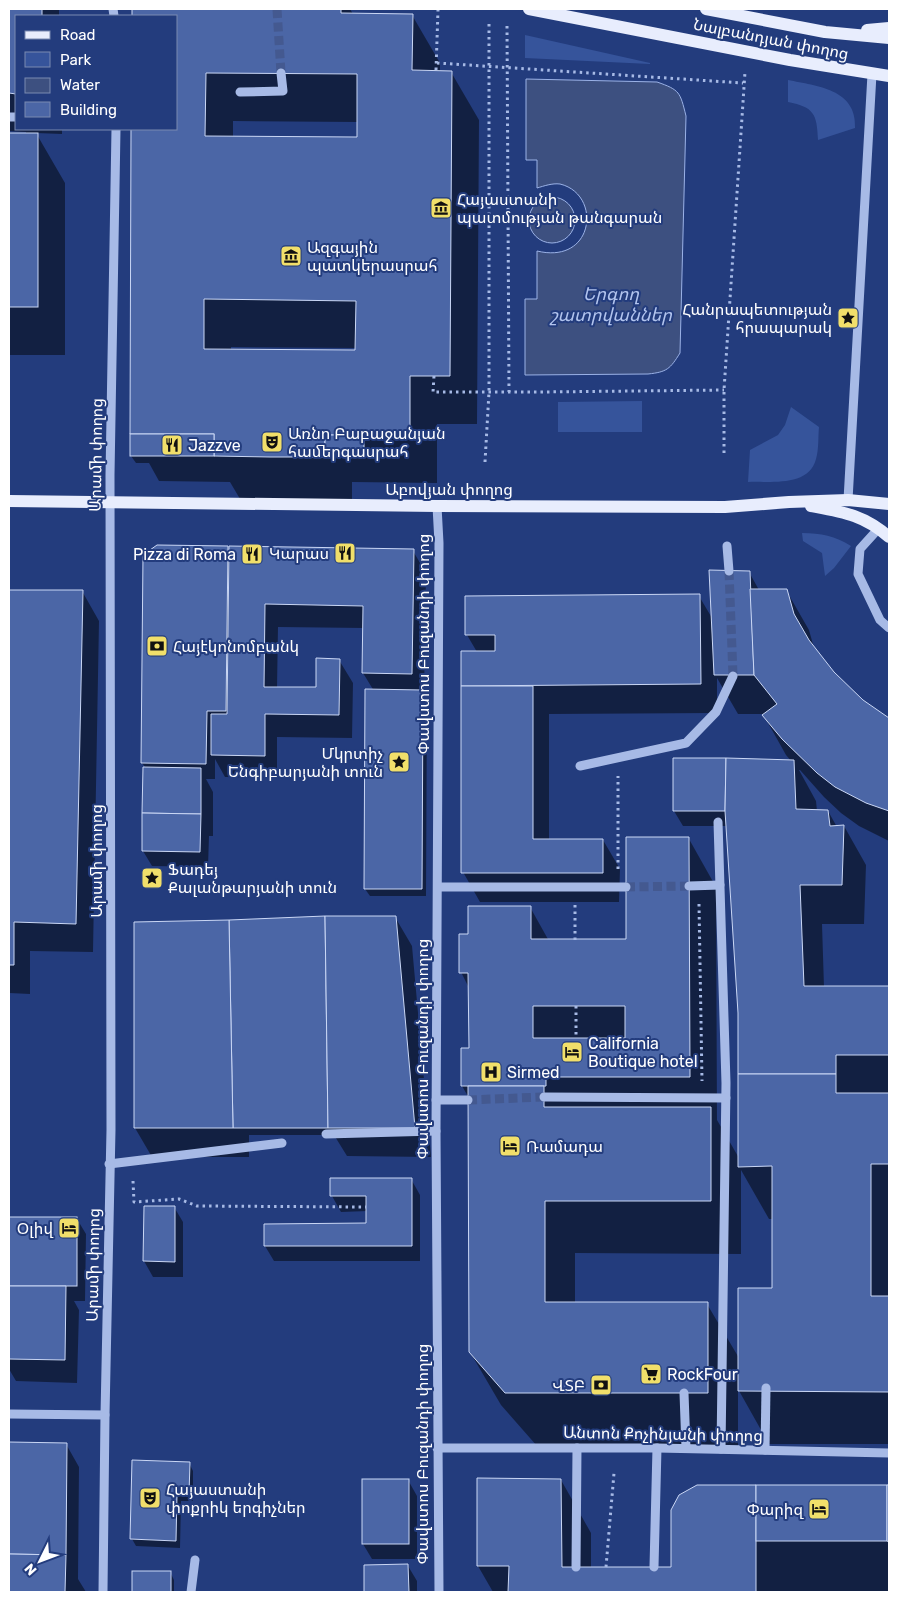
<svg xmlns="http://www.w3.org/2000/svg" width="898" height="1601" viewBox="0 0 898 1601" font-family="Rubik,'Noto Sans Armenian',sans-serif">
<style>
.green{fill:#36549b}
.water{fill:#3d5080;stroke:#9bb2e7}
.shadow{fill:#0007;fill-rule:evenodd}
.building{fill:#4b66a6;stroke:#cad7f5;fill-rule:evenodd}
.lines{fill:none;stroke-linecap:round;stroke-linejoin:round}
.minor-tunnel{stroke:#445990;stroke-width:9;stroke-dasharray:9 4.5;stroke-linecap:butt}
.path{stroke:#a7bae6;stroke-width:3;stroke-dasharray:2.5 4;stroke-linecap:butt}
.minor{stroke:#a7bae6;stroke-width:9}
.major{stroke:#e8edfd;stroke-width:12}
.labels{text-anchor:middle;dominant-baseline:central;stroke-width:4;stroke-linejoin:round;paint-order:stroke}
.street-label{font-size:16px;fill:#fff;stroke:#233c7d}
.poi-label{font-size:16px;fill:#fff;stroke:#233c7d;text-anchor:start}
.water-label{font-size:18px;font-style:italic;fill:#b2c4ee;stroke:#233c7d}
</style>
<rect width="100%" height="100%" fill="#233c7d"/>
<g class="green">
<path d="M525,35L650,63V64L525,58Z"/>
<path d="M788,80C817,86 857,89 855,128L818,140C817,114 814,107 788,102Z"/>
<path d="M642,401V432H558V402Z"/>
<path d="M791,407L819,427C818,437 819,449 816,459C809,487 771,481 748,482L750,450L778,435L785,425Z"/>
<path d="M802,533C821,533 835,536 851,546L834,568L825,576L822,553L803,541Z"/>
</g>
<g class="water">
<path d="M526,79L657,82C680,90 680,92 686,116L680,353C670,369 667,372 648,374L525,375V299H537V251C595,265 602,194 560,184C552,183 544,186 537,188V160H526Z"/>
<circle cx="552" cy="220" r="23"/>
</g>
<g class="shadow">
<path d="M9,9H59V16H16V129H62V134L36,133L65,183V355H9V134H26V132L9,131Z"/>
<path d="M133,9H350L353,14L412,15L440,63V72H451L479,120L477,424H437V483L352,482V505L243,504L230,482L159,481L149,463H136L131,456L133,129H176V16H133ZM233,121L358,122V139L233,137ZM231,347L357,348V351L231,350Z"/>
<path d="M9,445L10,477H9Z"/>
<path d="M227,547L230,553L413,551L426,573L424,695L427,698L426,896H370L365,889L374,691L363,673L364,628L278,627L277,688L317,689L339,660L353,683L352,738L277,737V778L225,777L215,759V779H206L213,792V836H209L208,867L152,866L143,851L146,768L142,763Z"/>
<path d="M749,572L759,590H786L809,630L814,648L833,673L862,701L889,720V841L859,826L841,813L824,797L800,770H799L816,801L817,811H828L837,827L844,826L866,865L864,924H822L824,987L889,988V1444H769L738,1389V1446H537L501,1405L470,1352L469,1098L462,1086L470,1050L469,988L461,972L470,936L530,907L549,941H628L689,839L716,887L717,1120L739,1158V1013L727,826H683L674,811L792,762L786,755L763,714H738L717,678V713L549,714V840H603L620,869L619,902H480L463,872L462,652H477L467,635L699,596L712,618ZM741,1170L769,1219H773L774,1289L739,1358L707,1304L575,1303V1253L741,1254Z"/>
<path d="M9,591H82L99,621L93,952L30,951V994L9,993Z"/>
<path d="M395,917L412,946L431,1157L347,1156L334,1135H249V1157H152L135,1128Z"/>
<path d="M332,1179H411L420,1195V1261H274L265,1246L368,1224V1211L341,1212L332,1196Z"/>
<path d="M174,1207L183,1222V1277H153L144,1261L145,1208Z"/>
<path d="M9,1218L77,1219L86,1234L85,1301H74L79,1310L77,1383L16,1381L9,1369Z"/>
<path d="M9,1444H66L79,1467L78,1579L86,1592H9V1569L11,1566V1543H9Z"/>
<path d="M189,1463L193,1471V1501H181L180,1548L136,1546L132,1539Z"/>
<path d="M408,1480L417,1496V1559H372L363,1544Z"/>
<path d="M561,1480L591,1533V1568L672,1569L697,1486L889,1487V1592H493L478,1566Z"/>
<path d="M365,1566H408L417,1581V1592H365Z"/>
<path d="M134,1572H170L174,1580V1592H133Z"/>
</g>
<g class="building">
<path d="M9,9H42V16H16V94L9,93Z"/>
<path d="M132,9H341V13L413,14L412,70L452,71L450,376H410V436L325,435V457H270L214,456V434H130L131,129H176V16H132ZM206,73L357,74V137L205,136ZM204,299L356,301L355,350L204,349Z"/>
<rect x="9" y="133" width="29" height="174"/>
<rect x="130" y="434" width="84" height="22"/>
<rect x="325" y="435" width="39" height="20"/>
<path d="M157,545L228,546L226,711H207L206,764L141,763L143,555Z"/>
<path d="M229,546L414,549L412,674L362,673L363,606L265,604L264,687H316V658L340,659L339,715L265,714V756L211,755V714H227Z"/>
<path d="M709,570L750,571L754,675H714Z"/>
<path d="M750,589H787L794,614L809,640L834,672L863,700L889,718V811L866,803L835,787L817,773L782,739L762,715L777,704L754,675Z"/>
<path d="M9,590H83L76,924L14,922V965H9Z"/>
<path d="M700,594L701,684L461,686V651H495V635H465V596Z"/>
<path d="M461,686H533V839H603V873H461Z"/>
<path d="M365,689L423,690L422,889H364Z"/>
<path d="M673,758H726L725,811H673Z"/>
<path d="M726,758L794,760L796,809L828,810L830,826L844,825L842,885H800L804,986H889V1055H836V1074H738V1013L725,811Z"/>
<path d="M143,767L201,768V814L142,813Z"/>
<path d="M142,813L201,814L200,852L142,851Z"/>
<path d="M626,837H689L690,1077H546V1086H461V1048H469L468,973H459V934H468V906H531V939H626ZM533,1006H625V1038H533Z"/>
<path d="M325,916L328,1128H233L229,920Z"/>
<path d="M325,916H396L415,1128H328Z"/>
<path d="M229,920L233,1128H134V922Z"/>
<path d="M738,1074H836V1093H889V1164H871V1296H889V1392L738,1391V1288H772V1166L738,1167Z"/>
<path d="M468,1086H544V1107H711V1201H545V1302H708V1393H505L469,1352Z"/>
<path d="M330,1178H412V1246H264V1224L366,1223V1196H330Z"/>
<path d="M144,1206H175V1262L143,1261Z"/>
<rect x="9" y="1217" width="68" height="69"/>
<path d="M9,1286H66L65,1360L9,1359Z"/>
<path d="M9,1442L67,1443L66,1555L9,1554Z"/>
<path d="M132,1460L190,1462L189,1494H177L176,1541L130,1539Z"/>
<path d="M477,1478L561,1479L562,1567H671V1510L679,1495L697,1485H756V1592H508L509,1566H477Z"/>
<rect x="362" y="1479" width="47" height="65"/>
<rect x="756" y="1485" width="131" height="56"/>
<path d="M887,1485H889V1542L887,1541Z"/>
<path d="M9,1554L66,1555L65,1592H9Z"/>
<path d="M408,1564L409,1592H364V1565Z"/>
<rect x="132" y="1571" width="39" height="21"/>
</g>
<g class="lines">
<g class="minor-tunnel">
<path d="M277,9L281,73"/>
<path d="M729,571L733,676"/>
<path d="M626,887L689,886"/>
<path d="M468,1100L544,1097"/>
</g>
<g class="path">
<path d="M507,26L509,392"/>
<path d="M437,63L743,83"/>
<path d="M436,70L438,10"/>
<path d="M434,376L433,392H542L724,390"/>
<path d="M724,453V390L745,72"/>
<path d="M485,462L489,392V22"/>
<path d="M618,869V776"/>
<path d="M699,904L702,1081"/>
<path d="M575,940V905"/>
<path d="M576,1006V1038"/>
<path d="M133,1181L134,1202L179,1199L197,1206L366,1207"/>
<path d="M606,1567L614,1473"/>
</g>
<g class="minor">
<path d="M113,9L114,16"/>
<path d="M240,92L283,91L281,73"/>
<path d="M9,117H16"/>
<path d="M848,500L872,74"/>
<path d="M437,506L439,543L436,1131L439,1592"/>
<path d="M879,528L860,549L858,574L880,620L889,628"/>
<path d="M727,546L729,571"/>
<path d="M580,766L686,743L716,712L733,676"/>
<path d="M718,822L726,1083L721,1449"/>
<path d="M689,886L720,885"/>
<path d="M438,887H626"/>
<path d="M544,1097L726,1098"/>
<path d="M436,1100H468"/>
<path d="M326,1134L436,1131"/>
<path d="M109,1164L282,1143"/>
<path d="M684,1393L686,1448"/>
<path d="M9,1414L105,1415"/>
<path d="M437,1448H657L889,1453"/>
<path d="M765,1450L766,1388"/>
<path d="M576,1567L577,1448"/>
<path d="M654,1567L657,1448"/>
<path d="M103,1592L105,1415L111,1130L110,475L116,129"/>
<path d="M191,1592L195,1560"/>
</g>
<g class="major">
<path d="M529,9L790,60L889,76"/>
<path d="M706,9L825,32L889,38"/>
<path d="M867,30L889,28"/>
<path d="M9,501L437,506L725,507L789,502L848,500L889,504"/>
<path d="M811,506C843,512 864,515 889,537"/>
</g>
</g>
<defs>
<g id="museum-square" transform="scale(1.125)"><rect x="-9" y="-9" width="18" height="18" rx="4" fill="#f1df6a" stroke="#233c7d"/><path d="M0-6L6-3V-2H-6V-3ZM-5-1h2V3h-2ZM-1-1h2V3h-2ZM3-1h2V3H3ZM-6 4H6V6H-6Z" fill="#111"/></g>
<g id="sight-square" transform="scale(1.125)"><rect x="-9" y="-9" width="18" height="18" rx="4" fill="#f1df6a" stroke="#233c7d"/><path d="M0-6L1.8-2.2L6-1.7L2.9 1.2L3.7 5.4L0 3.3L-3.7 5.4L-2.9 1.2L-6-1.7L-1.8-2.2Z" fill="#111"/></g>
<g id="theatre-square" transform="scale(1.125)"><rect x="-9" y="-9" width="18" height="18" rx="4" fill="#f1df6a" stroke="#233c7d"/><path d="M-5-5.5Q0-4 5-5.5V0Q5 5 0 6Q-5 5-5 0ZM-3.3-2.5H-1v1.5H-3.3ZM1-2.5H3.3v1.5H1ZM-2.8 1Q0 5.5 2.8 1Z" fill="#111"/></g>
<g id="restaurant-square" transform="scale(1.125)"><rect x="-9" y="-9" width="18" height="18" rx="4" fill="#f1df6a" stroke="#233c7d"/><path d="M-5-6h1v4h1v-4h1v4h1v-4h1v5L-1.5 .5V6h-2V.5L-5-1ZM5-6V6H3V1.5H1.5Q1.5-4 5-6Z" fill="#111"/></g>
<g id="bank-square" transform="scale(1.125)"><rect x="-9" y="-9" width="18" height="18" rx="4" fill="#f1df6a" stroke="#233c7d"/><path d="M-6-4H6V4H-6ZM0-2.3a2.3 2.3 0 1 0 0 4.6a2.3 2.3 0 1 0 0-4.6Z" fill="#111"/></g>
<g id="hotel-square" transform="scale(1.125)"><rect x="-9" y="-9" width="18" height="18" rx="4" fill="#f1df6a" stroke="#233c7d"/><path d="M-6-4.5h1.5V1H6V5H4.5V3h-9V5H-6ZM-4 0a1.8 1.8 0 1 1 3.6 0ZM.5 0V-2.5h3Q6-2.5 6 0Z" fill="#111"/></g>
<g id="hospital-square" transform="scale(1.125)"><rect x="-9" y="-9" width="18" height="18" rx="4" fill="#f1df6a" stroke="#233c7d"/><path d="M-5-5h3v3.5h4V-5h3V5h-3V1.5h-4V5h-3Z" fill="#111"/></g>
<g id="supermarket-square" transform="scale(1.125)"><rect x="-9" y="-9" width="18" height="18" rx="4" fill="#f1df6a" stroke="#233c7d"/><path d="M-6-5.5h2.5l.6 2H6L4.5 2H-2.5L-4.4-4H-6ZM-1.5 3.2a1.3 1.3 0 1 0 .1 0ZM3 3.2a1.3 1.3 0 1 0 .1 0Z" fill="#111"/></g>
</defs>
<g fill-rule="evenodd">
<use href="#museum-square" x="441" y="208"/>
<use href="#museum-square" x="291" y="256"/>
<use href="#sight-square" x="848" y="318"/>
<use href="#theatre-square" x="272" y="442"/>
<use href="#restaurant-square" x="172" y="445"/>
<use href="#restaurant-square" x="345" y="553"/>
<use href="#restaurant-square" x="252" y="554"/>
<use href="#bank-square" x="157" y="646"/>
<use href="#sight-square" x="399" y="762"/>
<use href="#sight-square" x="152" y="878"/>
<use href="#hotel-square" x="572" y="1052"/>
<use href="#hospital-square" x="491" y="1072"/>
<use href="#hotel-square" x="510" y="1146"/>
<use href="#hotel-square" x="69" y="1228"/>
<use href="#supermarket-square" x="651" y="1374"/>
<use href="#bank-square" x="601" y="1385"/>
<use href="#theatre-square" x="150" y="1498"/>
<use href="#hotel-square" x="819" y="1509"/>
</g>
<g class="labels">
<g class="street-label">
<text transform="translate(771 39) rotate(11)">Նալբանդյան փողոց</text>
<text transform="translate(96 455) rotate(-89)">Արամի փողոց</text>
<text x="449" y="489">Աբովյան փողոց</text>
<text transform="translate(423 644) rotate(-90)">Փավստոս Բուզանդի փողոց</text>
<text transform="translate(96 861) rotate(-90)">Արամի փողոց</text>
<text transform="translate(422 1049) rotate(-90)">Փավստոս Բուզանդի փողոց</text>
<text transform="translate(93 1265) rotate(-89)">Արամի փողոց</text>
<text transform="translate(663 1434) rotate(1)">Անտոն Քոչինյանի փողոց</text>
<text transform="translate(422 1454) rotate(-90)">Փավստոս Բուզանդի փողոց</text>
</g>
<g class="poi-label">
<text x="457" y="199">Հայաստանի<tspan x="457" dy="18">պատմության թանգարան</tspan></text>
<text x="307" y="247">Ազգային<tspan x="307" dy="18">պատկերասրահ</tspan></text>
<text x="832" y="309" text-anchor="end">Հանրապետության<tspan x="832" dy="18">հրապարակ</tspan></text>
<text x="288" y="433">Առնո Բաբաջանյան<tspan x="288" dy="18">համերգասրահ</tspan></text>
<text x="188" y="445">Jazzve</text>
<text x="329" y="553" text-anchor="end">Կարաս</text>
<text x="236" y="554" text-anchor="end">Pizza di Roma</text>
<text x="173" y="646">Հայէկոնոմբանկ</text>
<text x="383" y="753" text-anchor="end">Մկրտիչ<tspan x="383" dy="18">Ենգիբարյանի տուն</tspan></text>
<text x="168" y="869">Ֆադեյ<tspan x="168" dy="18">Քալանթարյանի տուն</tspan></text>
<text x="588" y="1043">California<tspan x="588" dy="18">Boutique hotel</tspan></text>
<text x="507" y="1072">Sirmed</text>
<text x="526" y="1146">Ռամադա</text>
<text x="53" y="1228" text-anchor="end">Օլիվ</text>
<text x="667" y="1374">RockFour</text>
<text x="585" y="1385" text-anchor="end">ՎՏԲ</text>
<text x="166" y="1489">Հայաստանի<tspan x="166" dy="18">փոքրիկ երգիչներ</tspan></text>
<text x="803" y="1509" text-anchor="end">Փարիզ</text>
</g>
<g class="water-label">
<text x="611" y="294">Երգող<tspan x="611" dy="21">շատրվաններ</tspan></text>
</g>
</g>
<rect width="898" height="1601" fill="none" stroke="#ffffff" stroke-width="20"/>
<rect x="15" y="15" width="162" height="115" fill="#233c7d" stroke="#7b8ab1"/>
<rect x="25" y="31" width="25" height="8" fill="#e8edfd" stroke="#7b8ab1"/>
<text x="60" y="40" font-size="15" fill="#ffffff">Road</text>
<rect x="25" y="52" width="25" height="15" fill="#36549b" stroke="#7b8ab1"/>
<text x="60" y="65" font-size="15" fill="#ffffff">Park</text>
<rect x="25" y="78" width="25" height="15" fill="#3d5080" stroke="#7b8ab1"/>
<text x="60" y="90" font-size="15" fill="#ffffff">Water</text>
<rect x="25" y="102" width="25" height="15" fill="#4b66a6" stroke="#7b8ab1"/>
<text x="60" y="115" font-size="15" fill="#ffffff">Building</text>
<g transform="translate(40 1561) rotate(228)" stroke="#233c7d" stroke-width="4" paint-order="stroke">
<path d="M0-4L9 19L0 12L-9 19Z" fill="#ffffff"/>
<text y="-8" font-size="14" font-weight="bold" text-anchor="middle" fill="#ffffff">N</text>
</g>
</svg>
